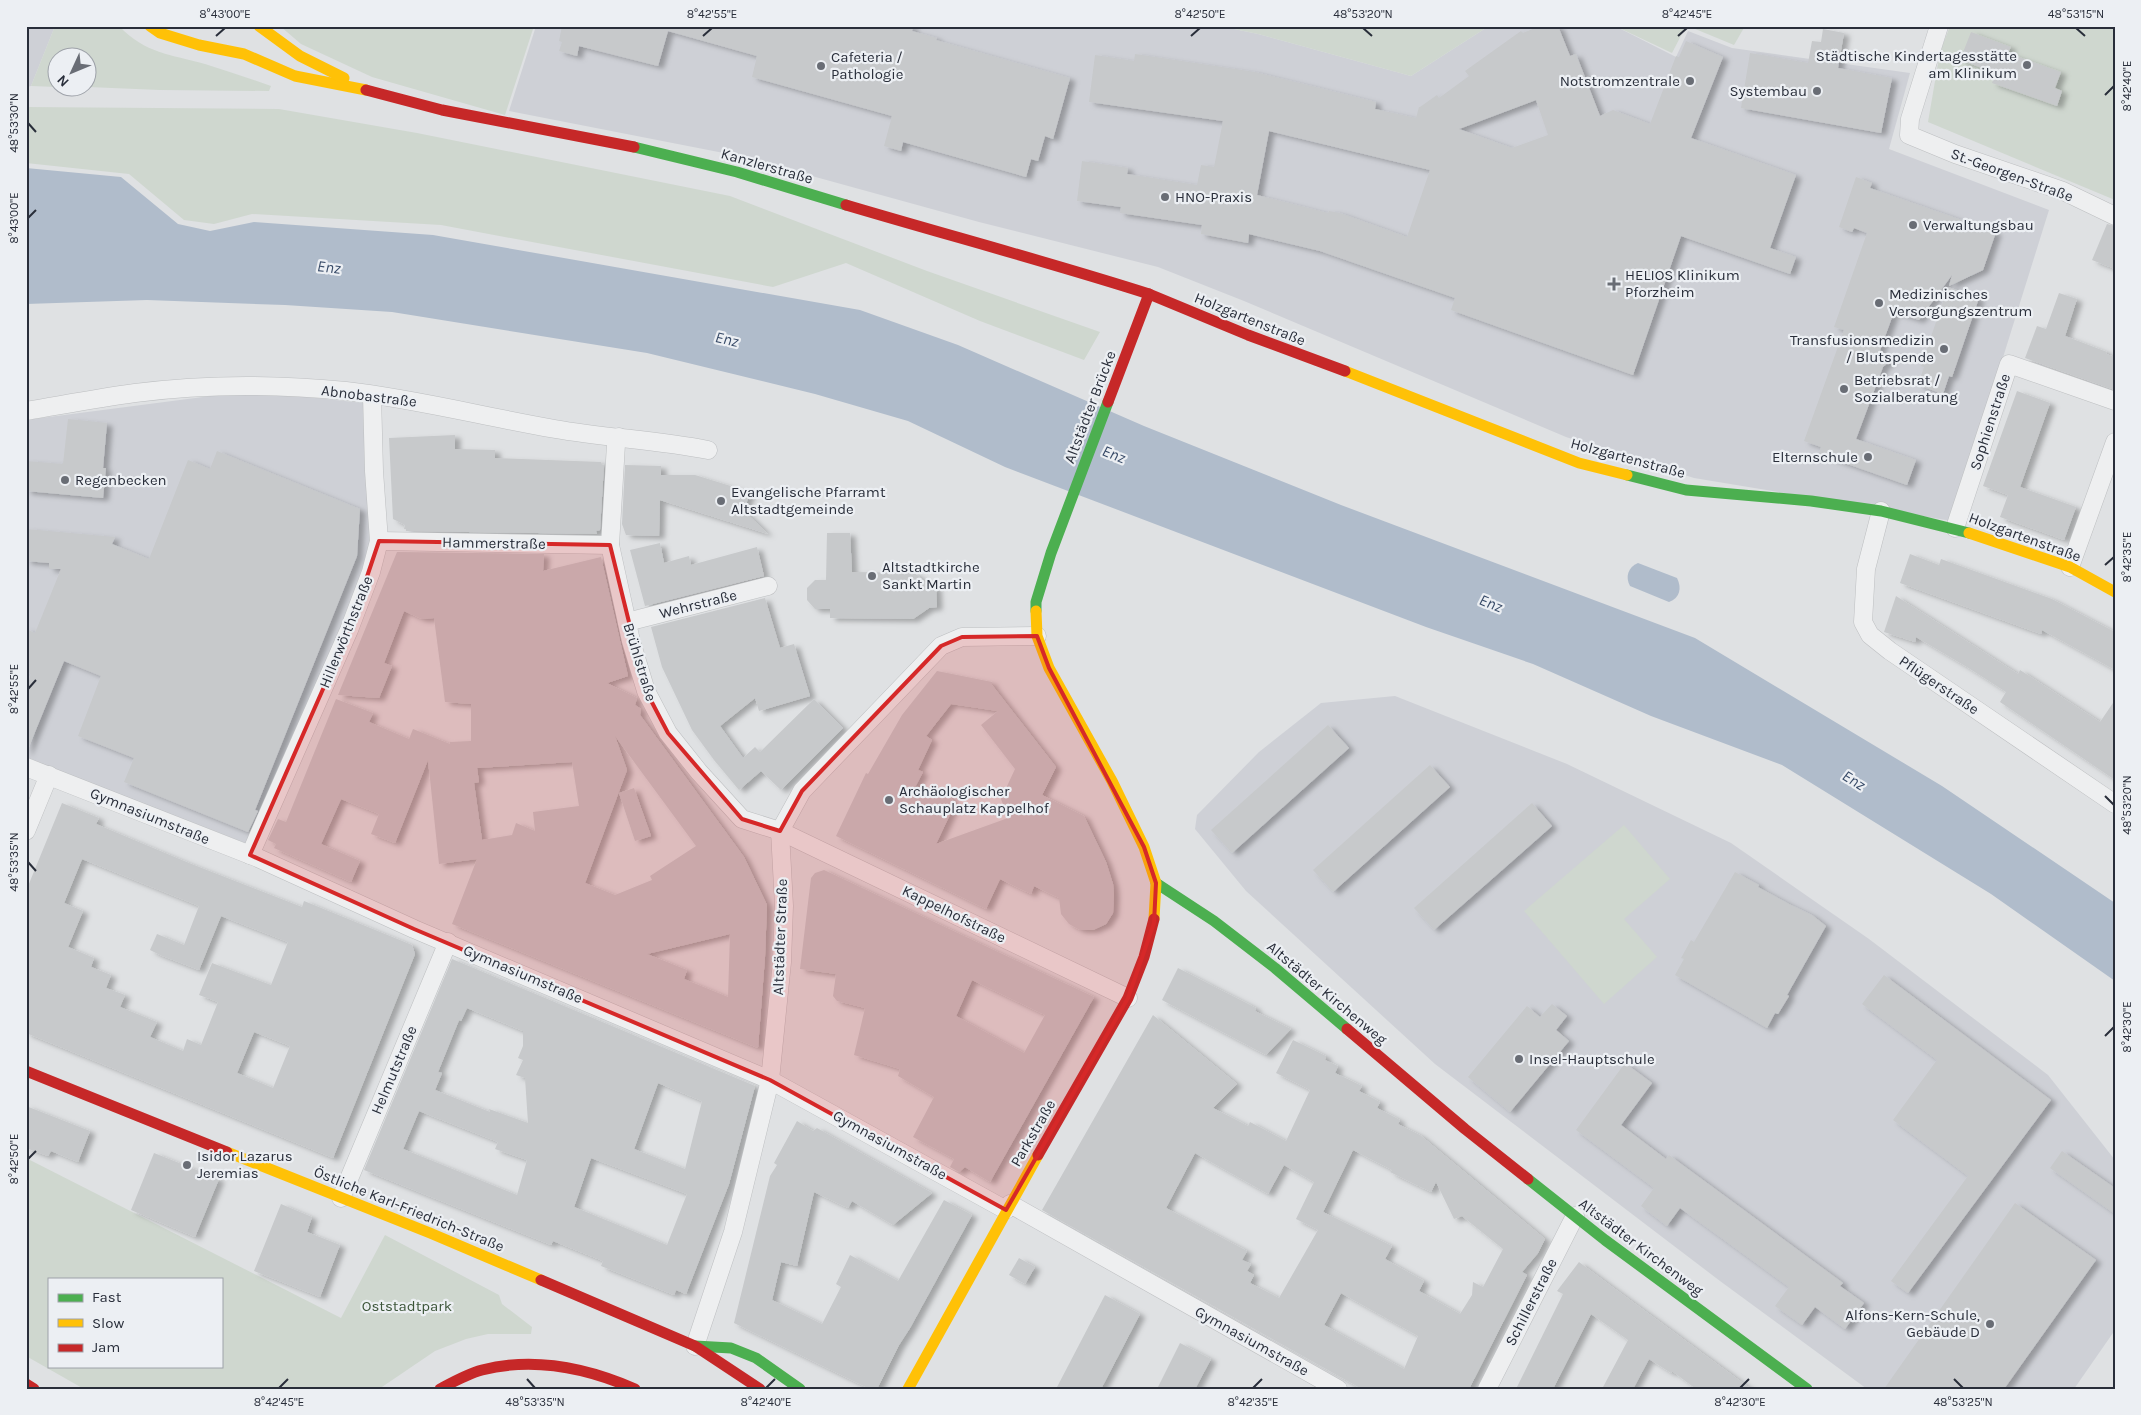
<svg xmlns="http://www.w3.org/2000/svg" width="2141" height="1415" viewBox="0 0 2141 1415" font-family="Karla,sans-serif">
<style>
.built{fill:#ced0d6}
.green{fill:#cfd7cf;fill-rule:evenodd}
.water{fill:#b0bccb}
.building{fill:#c7c9cb;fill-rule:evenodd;filter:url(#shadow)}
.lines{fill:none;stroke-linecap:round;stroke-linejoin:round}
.street-casing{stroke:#bdbfc1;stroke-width:19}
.street{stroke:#eeeff0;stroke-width:18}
.fast{stroke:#4caf50;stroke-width:11}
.slow{stroke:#ffc107;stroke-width:11}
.jam{stroke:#c62828;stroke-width:11}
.marked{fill:#d62828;fill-opacity:0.2;stroke:#d62828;stroke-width:4;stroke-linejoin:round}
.ticks{fill:none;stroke:#292e3a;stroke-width:2}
.poi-dot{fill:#696d75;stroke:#eceff3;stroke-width:2}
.labels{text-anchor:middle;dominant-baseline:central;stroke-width:4.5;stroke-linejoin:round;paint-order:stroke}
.poi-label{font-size:15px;fill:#292e3a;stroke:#eceff3;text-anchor:start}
.street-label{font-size:15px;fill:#292e3a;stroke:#eceff3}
.park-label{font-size:15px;fill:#3b5438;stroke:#eceff3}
.water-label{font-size:16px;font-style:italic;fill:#384b68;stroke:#eceff3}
.neatline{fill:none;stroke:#292e3a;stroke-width:2}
.ticks-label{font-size:12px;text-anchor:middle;fill:#292e3a}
</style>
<defs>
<filter id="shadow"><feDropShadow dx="5.5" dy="3" stdDeviation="2.5" flood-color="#0004"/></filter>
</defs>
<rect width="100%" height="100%" fill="#dfe1e3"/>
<g class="built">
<path d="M26,26H55L31,86L26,87Z"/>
<path d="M536,26H1220L1258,34L1411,76L1489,26H1615L1676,57L1688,31L1732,48L1910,73L1889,149L2049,210L1952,521L1694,478L1566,437L1244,301L1158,267L979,222L739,156L509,111Z"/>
<path d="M249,391L364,403L371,525L366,570L253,846L26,758V420Z"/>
<path d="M1395,696L1567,764L1731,843L1869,939L2048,1075L2115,1160V1330L2074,1389H1867L1720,1281L1435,1064L1246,891L1195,829L1197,815L1259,752L1321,703Z"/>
</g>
<g class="green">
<path d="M55,26H119C146,54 170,54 205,64C227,71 249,78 271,86L269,91L160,90L88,87V58H58L57,87L31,86Z"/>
<path d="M280,26H534L505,115L372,77L301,44Z"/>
<path d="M1220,26H1489L1411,76L1258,34Z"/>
<path d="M1615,26H1686L1672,53Z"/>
<path d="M1688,26H1745L1734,45Z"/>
<path d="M1950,26H2115V200L1928,122L1940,52Z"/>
<path d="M26,107L279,109L417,133L730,196L927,271L1100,332L1084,360L980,321L846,263L773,287L441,225L252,214L214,224L184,220L129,174L26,163Z"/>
<path d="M1624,825L1670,879L1624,919L1657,957L1604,1004L1524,911Z"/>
<path d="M26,1158L341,1318L385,1235L499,1295L502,1304L532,1327L531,1334H488L466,1339L435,1351L379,1389H84L26,1356ZM49,1279H221V1366H49Z"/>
</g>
<g class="water">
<path d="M26,168L121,177L178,224L210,231L254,222L433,235L860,310L958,345L1144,426L1341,505L1695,638L1942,786L2115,903V981L1991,894L1782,765L1651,716L1533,664L1426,627L1005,467L908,421L815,394L647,353L392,312L285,305L147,300L26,304Z"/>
<path d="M1638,563L1677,578C1682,588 1680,598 1669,602L1630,586C1625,577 1628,567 1638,563Z"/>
</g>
<g class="building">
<path d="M562,26H913L912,31L937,38L936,40L1070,78L1053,139L1045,136L1038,161L1031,159L1026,177L903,142L901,151L884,146L892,116L752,77L757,56L668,31L658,66L579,46L577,56L559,51L562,42L559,41Z"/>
<path d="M1540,26H1558L1570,56L1576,54L1600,116L1613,110L1650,124L1676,56L1679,57L1686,41L1723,57L1691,138L1796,175L1770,248L1796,257L1790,274L1681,236L1633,375L1451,310L1455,298L1320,251L1249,234L1248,243L1201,234L1202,225L1120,213L1121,207L1077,201L1082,161L1128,168L1127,174L1197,185L1201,165L1214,167L1223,121L1089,102L1095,55L1134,61L1135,54L1255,72L1376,102L1375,109L1416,118L1419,107H1420L1437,95L1439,98L1469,76L1465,71L1521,31L1523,33ZM1536,100L1548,135L1512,148L1459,129ZM1269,131L1430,170L1407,237L1340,213L1329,211L1328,213L1257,195Z"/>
<path d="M1823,29L1844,33L1838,68L1892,78L1881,133L1741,108L1750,53L1808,63L1812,41L1821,42Z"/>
<path d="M1971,32L2011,47L2008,53L2061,72L2055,88L2062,91L2057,106L1992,83L1996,73L1960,60Z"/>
<path d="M1856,177L1872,183L1870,188L1996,232L1983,270L1949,286L1952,275L1919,320L1894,312L1879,353L1892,359L1883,367L1856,439L1916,460L1907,485L1819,454L1821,447L1804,441L1844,330L1834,327L1867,233L1854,228L1852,232L1839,227Z"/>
<path d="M2107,224L2115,226V269L2092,260Z"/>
<path d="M1948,287L1979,298L1952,377L1949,376L1943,394L1918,385L1924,367L1921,366Z"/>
<path d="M2059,293L2077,299L2065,336L2107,352L2106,354L2115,357V390L2025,358L2037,326L2046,329Z"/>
<path d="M2017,391L2050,403L2020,487L2076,507L2064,540L2000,517L2008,495L1983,486Z"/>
<path d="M68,419L107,423L103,468H106L103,498L26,491V461L63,464Z"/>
<path d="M455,435V449L495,450V458L601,462V464L604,465L600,530L596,531L597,534L406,531V529H404L405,525L393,519L389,438Z"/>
<path d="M217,451L360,509L357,556L255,810L258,811L248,832L124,782L134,758L78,736L101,676L64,661L26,754V687L31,674L26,672V629L35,633L61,569H49V563L26,561V529L115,537L112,544L149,559L188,460L210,469Z"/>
<path d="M625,465L661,466V475H695L750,492L744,511L768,534L660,500L659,536L626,535L622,524Z"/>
<path d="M827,533H850L852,572L915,573L929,586H936L937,607L929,608L913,619L830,618V609H815L807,600V588L815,580H826Z"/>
<path d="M660,543L664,563L689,556L691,565L757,547L764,576L645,606L630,550Z"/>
<path d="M397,552L544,554L543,571L601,557L628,676L607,683L637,698L635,705L641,709L640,715L744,857L767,905L765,957L758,1048L452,924L477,859L439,864L428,760L395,843L371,834L379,814L341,799L321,844L360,861L351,882L274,848L276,844L268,840L278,819L286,822L336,699L373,713L369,722L409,739L413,729L450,744V742L471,741V704L445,702L434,618L422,619L404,611L384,663L392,666L379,698L338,695ZM615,736L696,846L650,876L652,880L615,895L585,883L627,770ZM572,762L579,806L533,812L535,831L516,823L512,835L482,840L474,783L479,782L477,768ZM730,934L728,997L684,979L687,970L647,954Z"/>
<path d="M1910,554L1939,565L1941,559L2052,599L2115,632V670L2042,630L2041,634L1900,583Z"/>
<path d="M1896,596L2018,674L2020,670L2100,722L2115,700V780L2000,702L2006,692L1967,667L1916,637L1915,642L1884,632Z"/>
<path d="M765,598L780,648L794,644L810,696L759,711L755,698L720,726L743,758L755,747L760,752L814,699L843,728L781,790L761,771L739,790L714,760L692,730L662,667L651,627Z"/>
<path d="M937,671L992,682V685L1056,767L1042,795L1084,816L1106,862L1113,884L1114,894L1113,913L1106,924L1093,930H1080L1069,924L1061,914L1059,898L1034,886L1031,894L1000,879L986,909L836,836L866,773L868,774L902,715ZM951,704L998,711L981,725L1015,769L1001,799L1008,818L936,844L953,808V800L944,792L913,791L923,772L918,770L932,740L926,736Z"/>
<path d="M1328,725L1349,748L1232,853L1211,830Z"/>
<path d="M1430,765L1450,787L1333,892L1313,870Z"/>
<path d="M634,788L651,836L635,841L619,793Z"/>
<path d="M62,803L99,818L96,824L189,863L302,907L304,901L412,945L415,954L333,1158L26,1033V891ZM82,859L199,906L184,945L157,934L150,950L160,955L199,970L221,916L288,942L271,985L212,963L199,995L218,1002L201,1045L187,1039L183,1051L150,1037L157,1022L120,1007L125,995L106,988L111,975L91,967L94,958L68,947L83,911L64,903ZM254,1032L290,1046L273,1088L237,1073Z"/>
<path d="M1532,803L1552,826L1434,930L1414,908Z"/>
<path d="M824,870L1094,997L990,1182L965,1167L959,1172L950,1167L954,1159L913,1137L934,1097L898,1076L900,1069L854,1055L865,1008L837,1001L833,996L836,974L800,969L811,878L815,873ZM972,980L1045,1015L1024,1053L956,1016Z"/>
<path d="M1735,872L1759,885L1758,887L1789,904L1812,915L1826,926L1787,995L1789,996L1778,1014L1775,1013L1767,1028L1675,975L1684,959L1681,958L1691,940L1694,942Z"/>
<path d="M452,959L755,1086L729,1184L686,1294L676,1290L674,1295L601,1266L603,1261L553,1241L551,1245L364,1170ZM467,1008L523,1031V1046L518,1058L523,1060L516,1075L525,1078L528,1123L489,1109L490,1112L435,1090L442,1073L438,1072L459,1020L461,1021ZM658,1083L702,1101L685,1169L634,1149ZM419,1111L498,1142L495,1149L527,1160L517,1195L403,1149ZM591,1158L687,1194L667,1245L574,1207Z"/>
<path d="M1178,968L1256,1008L1255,1011L1291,1029L1266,1055L1162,1000Z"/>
<path d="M1884,975L2051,1100L1908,1293L1891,1281L1968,1176L1893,1120L1937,1060L1862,1004Z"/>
<path d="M1552,1004L1567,1016L1556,1030L1569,1041L1510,1112L1468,1077L1527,1006L1540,1017Z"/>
<path d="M1153,1015L1237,1084L1213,1108L1248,1126L1250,1122L1286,1141L1310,1090L1276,1073L1293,1040L1326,1056L1325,1060L1338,1066L1335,1073L1362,1086L1359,1091L1380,1102L1377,1108L1400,1120L1398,1124L1420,1135L1545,1239L1538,1253L1522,1272L1527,1275L1469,1389H1362L1042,1210ZM1353,1150L1392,1170L1390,1172L1431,1192L1436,1182L1454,1219L1462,1216L1503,1249L1483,1287L1473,1282L1472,1295L1460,1314L1419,1291L1424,1281L1385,1259L1392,1246L1323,1212ZM1195,1153L1268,1194L1284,1165L1314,1182L1296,1219L1318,1230L1279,1298L1250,1283L1254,1275L1247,1271L1251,1264L1242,1260L1247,1251L1166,1208ZM1341,1293L1418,1336L1404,1369L1324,1325Z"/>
<path d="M1625,1063L1652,1083L1621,1125L1666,1159L1669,1155L1843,1283L1840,1286L1864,1303L1845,1329L1815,1307L1802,1325L1775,1306L1789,1287L1680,1208L1667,1226L1641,1206L1654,1188L1576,1130Z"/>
<path d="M26,1106L90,1131L78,1162L51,1151L48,1156L26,1148Z"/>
<path d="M797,1121L813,1131L817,1128L932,1193L893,1225L852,1201L848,1208L814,1192L797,1266L781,1262L772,1300L822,1324L841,1287L836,1284L850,1255L898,1281L944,1200L972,1215L910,1328L899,1345L877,1389H870L734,1323L770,1176L777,1165L774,1163Z"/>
<path d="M2062,1151L2115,1188V1214L2050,1168Z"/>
<path d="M154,1153L219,1179L195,1237L131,1210Z"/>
<path d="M2015,1203L2096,1260L2004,1389H1884Z"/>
<path d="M281,1204L312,1217L307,1232L340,1245L320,1297L254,1271Z"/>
<path d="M1019,1258L1035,1267L1025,1284L1009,1275Z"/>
<path d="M1579,1262L1611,1286L1751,1389H1696L1672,1371L1671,1373L1649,1359L1633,1389H1602L1628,1340L1591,1314L1553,1389H1516L1563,1294L1557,1291Z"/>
<path d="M1105,1295L1140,1314L1101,1389H1056Z"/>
<path d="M1180,1343L1211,1359L1195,1389H1157Z"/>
</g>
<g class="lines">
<g class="street-casing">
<g id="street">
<path d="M1939,26L1910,119L1909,135L1955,154L2063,191L2115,216"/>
<path d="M26,411C62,405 98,398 135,393C204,384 276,384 346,391C417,399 485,417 555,429C606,438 657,440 708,450"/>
<path d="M619,437L616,444L610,545L631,641L646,691L668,733L699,772L742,819L780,831L1128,998"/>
<path d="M1881,511L1866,569L1863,622L1870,635L1890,651L2115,804"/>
<path d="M1955,528L2009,364L2115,401"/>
<path d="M379,541L610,545"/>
<path d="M2070,567L2115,442"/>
<path d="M627,622L768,586"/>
<path d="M26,767L258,858L414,929L770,1080L1006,1210"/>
<path d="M26,831L49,775"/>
<path d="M250,855L349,630L371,572L379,541L374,471L372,395"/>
<path d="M341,1198L448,942"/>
<path d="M1010,1204L1338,1389"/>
<path d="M695,1346L733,1232L770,1080L782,962L784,906L780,831L802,791L941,646L962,637L1037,636"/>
<path d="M1487,1389L1575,1216"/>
</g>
</g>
<use href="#street" class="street"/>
<g class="fast">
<path d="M634,147L737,172L846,205"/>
<path d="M1627,475L1686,490L1811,501L1881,511L1969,533"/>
<path d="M1036,611V602L1051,553L1108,402"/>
<path d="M1156,883L1214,921L1275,968L1347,1029"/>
<path d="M1528,1179L1605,1240L1807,1389"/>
<path d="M695,1346L731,1348L756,1358L800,1389"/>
</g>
<g class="slow">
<path d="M150,26L160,33L199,45L244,54L295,76L366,90"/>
<path d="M259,26L300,56L344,78"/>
<path d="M1345,371L1579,463L1627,475"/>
<path d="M1969,533L2070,567L2115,592"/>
<path d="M1036,611L1037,636L1049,668L1112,781L1144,847L1156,883L1154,919"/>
<path d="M227,1152L430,1233L541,1280"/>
<path d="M908,1389L1038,1155"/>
</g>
<g class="jam">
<path d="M366,90L442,110L634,147"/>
<path d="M846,205C947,235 1049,262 1149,294"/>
<path d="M1108,402L1149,294L1248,335L1345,371"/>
<path d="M1347,1029L1465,1129L1528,1179"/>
<path d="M26,1071L227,1152"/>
<path d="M1038,1155L1128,998L1144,957L1154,919"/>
<path d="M541,1280L695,1346L760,1389"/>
<path d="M26,1384L34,1389"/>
<path d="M440,1389C453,1382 467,1374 482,1370C533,1357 587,1368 635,1389"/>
</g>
</g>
<path class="marked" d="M379,541L610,545L646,691L668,733L742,819L780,831L802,791L941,646L962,637L1037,636L1049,668L1144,847L1156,883L1154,923L1128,998L1006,1210L770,1080L414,929L250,855L349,630Z"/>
<path class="ticks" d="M1363,28L1372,36M2076,28L2085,36M216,36L225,28M703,36L712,28M1191,36L1200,28M1678,36L1687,28M2105,95L2114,86M28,123L36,132M28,218L36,210M2105,565L2114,557M28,689L36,680M2105,796L2114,805M28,862L36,871M2105,1036L2114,1027M28,1159L36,1151M527,1379L535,1388M1954,1379L1963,1388M279,1388L288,1379M766,1388L775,1379M1253,1388L1262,1379M1740,1388L1749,1379"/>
<g class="poi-dot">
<circle cx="2027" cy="65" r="5"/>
<circle cx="821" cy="66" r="5"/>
<circle cx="1690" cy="81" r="5"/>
<circle cx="1817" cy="91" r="5"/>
<circle cx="1165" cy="197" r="5"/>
<circle cx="1913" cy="225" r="5"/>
<path d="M1611.5 276.5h5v5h5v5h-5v5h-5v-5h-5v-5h5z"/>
<circle cx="1879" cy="303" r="5"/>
<circle cx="1944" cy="349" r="5"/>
<circle cx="1844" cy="389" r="5"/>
<circle cx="1868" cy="457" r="5"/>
<circle cx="65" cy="480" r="5"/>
<circle cx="721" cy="501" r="5"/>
<circle cx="872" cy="576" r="5"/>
<circle cx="889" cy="800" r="5"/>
<circle cx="1519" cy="1059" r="5"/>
<circle cx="187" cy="1165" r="5"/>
<circle cx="1990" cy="1324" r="5"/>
</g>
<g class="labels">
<g class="poi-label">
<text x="2017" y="56" text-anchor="end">Städtische Kindertagesstätte<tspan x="2017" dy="17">am Klinikum</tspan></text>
<text x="831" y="57">Cafeteria /<tspan x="831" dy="17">Pathologie</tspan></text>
<text x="1680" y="81" text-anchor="end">Notstromzentrale</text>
<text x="1807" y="91" text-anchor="end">Systembau</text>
<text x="1175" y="197">HNO-Praxis</text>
<text x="1923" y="225">Verwaltungsbau</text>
<text x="1625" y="275">HELIOS Klinikum<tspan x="1625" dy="17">Pforzheim</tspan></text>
<text x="1889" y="294">Medizinisches<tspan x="1889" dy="17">Versorgungszentrum</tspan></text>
<text x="1934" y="340" text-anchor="end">Transfusionsmedizin<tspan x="1934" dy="17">/ Blutspende</tspan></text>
<text x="1854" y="380">Betriebsrat /<tspan x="1854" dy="17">Sozialberatung</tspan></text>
<text x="1858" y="457" text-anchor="end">Elternschule</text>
<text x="75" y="480">Regenbecken</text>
<text x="731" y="492">Evangelische Pfarramt<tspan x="731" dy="17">Altstadtgemeinde</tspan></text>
<text x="882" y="567">Altstadtkirche<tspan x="882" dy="17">Sankt Martin</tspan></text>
<text x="899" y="791">Archäologischer<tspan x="899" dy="17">Schauplatz Kappelhof</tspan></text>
<text x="1529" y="1059">Insel-Hauptschule</text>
<text x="197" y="1156">Isidor Lazarus<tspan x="197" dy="17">Jeremias</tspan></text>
<text x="1980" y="1315" text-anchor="end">Alfons-Kern-Schule,<tspan x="1980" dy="17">Gebäude D</tspan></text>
</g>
<g class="street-label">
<text transform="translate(767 166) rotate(16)">Kanzlerstraße</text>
<text transform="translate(2012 175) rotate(20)">St.-Georgen-Straße</text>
<text transform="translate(1250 319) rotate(22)">Holzgartenstraße</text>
<text transform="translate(369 396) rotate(7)">Abnobastraße</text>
<text transform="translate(1090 407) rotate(-69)">Altstädter Brücke</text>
<text transform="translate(1990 422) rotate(-72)">Sophienstraße</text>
<text transform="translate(1628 458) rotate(15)">Holzgartenstraße</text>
<text transform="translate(2025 537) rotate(20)">Holzgartenstraße</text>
<text transform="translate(494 543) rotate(1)">Hammerstraße</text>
<text transform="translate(698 604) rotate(-14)">Wehrstraße</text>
<text transform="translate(346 632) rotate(-68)">Hillerwörthstraße</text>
<text transform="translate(640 662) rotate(73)">Brühlstraße</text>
<text transform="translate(1939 685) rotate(34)">Pflügerstraße</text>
<text transform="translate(150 816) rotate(22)">Gymnasiumstraße</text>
<text transform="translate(954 914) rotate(26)">Kappelhofstraße</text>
<text transform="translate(780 937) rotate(-88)">Altstädter Straße</text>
<text transform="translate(523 974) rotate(23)">Gymnasiumstraße</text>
<text transform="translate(1327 993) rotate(40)">Altstädter Kirchenweg</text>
<text transform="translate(394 1070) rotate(-67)">Helmutstraße</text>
<text transform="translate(1033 1133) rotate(-60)">Parkstraße</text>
<text transform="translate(890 1145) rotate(29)">Gymnasiumstraße</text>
<text transform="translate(409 1209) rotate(22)">Östliche Karl-Friedrich-Straße</text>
<text transform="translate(1641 1247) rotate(37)">Altstädter Kirchenweg</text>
<text transform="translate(1531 1302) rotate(-63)">Schillerstraße</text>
<text transform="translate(1252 1341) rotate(29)">Gymnasiumstraße</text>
</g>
<g class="park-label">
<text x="407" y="1306">Oststadtpark</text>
</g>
<g class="water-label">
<text transform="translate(329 267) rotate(7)">Enz</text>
<text transform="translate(727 339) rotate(13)">Enz</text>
<text transform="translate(1114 454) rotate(22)">Enz</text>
<text transform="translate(1491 603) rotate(22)">Enz</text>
<text transform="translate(1854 780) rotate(32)">Enz</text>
</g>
</g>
<rect width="2141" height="1415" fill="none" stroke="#eceff3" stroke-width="55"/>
<rect x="48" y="1278" width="175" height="90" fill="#eceff3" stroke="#9ea2a9"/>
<rect x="58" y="1294" width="25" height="8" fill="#4caf50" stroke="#9ea2a9"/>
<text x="92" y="1302" font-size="15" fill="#292e3a">Fast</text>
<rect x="58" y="1319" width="25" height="8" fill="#ffc107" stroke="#9ea2a9"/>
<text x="92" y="1328" font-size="15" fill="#292e3a">Slow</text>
<rect x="58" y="1344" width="25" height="8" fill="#c62828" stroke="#9ea2a9"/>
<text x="92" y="1352" font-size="15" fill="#292e3a">Jam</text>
<g transform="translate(72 72) rotate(226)"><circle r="24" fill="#eceff3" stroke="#9ea2a9"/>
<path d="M0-4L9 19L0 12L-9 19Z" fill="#696d75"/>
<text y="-8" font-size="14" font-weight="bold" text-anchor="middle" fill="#292e3a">N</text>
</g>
<rect x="28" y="28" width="2086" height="1360" class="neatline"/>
<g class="ticks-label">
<text x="225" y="18">8°43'00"E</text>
<text x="712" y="18">8°42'55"E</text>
<text x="1200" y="18">8°42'50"E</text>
<text x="1363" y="18">48°53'20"N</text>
<text x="1687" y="18">8°42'45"E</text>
<text x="2076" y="18">48°53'15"N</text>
<text transform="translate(2127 86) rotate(-90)" y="4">8°42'40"E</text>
<text transform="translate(14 123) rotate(-90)" y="4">48°53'30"N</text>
<text transform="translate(14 218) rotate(-90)" y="4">8°43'00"E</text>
<text transform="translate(2127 557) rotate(-90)" y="4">8°42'35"E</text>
<text transform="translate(14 689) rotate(-90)" y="4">8°42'55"E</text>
<text transform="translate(2127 805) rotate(-90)" y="4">48°53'20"N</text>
<text transform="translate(14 862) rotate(-90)" y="4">48°53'35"N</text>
<text transform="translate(2127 1027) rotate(-90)" y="4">8°42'30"E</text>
<text transform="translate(14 1159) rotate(-90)" y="4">8°42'50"E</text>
<text x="279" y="1406">8°42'45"E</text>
<text x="535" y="1406">48°53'35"N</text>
<text x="766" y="1406">8°42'40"E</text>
<text x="1253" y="1406">8°42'35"E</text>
<text x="1740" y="1406">8°42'30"E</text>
<text x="1963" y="1406">48°53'25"N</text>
</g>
</svg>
